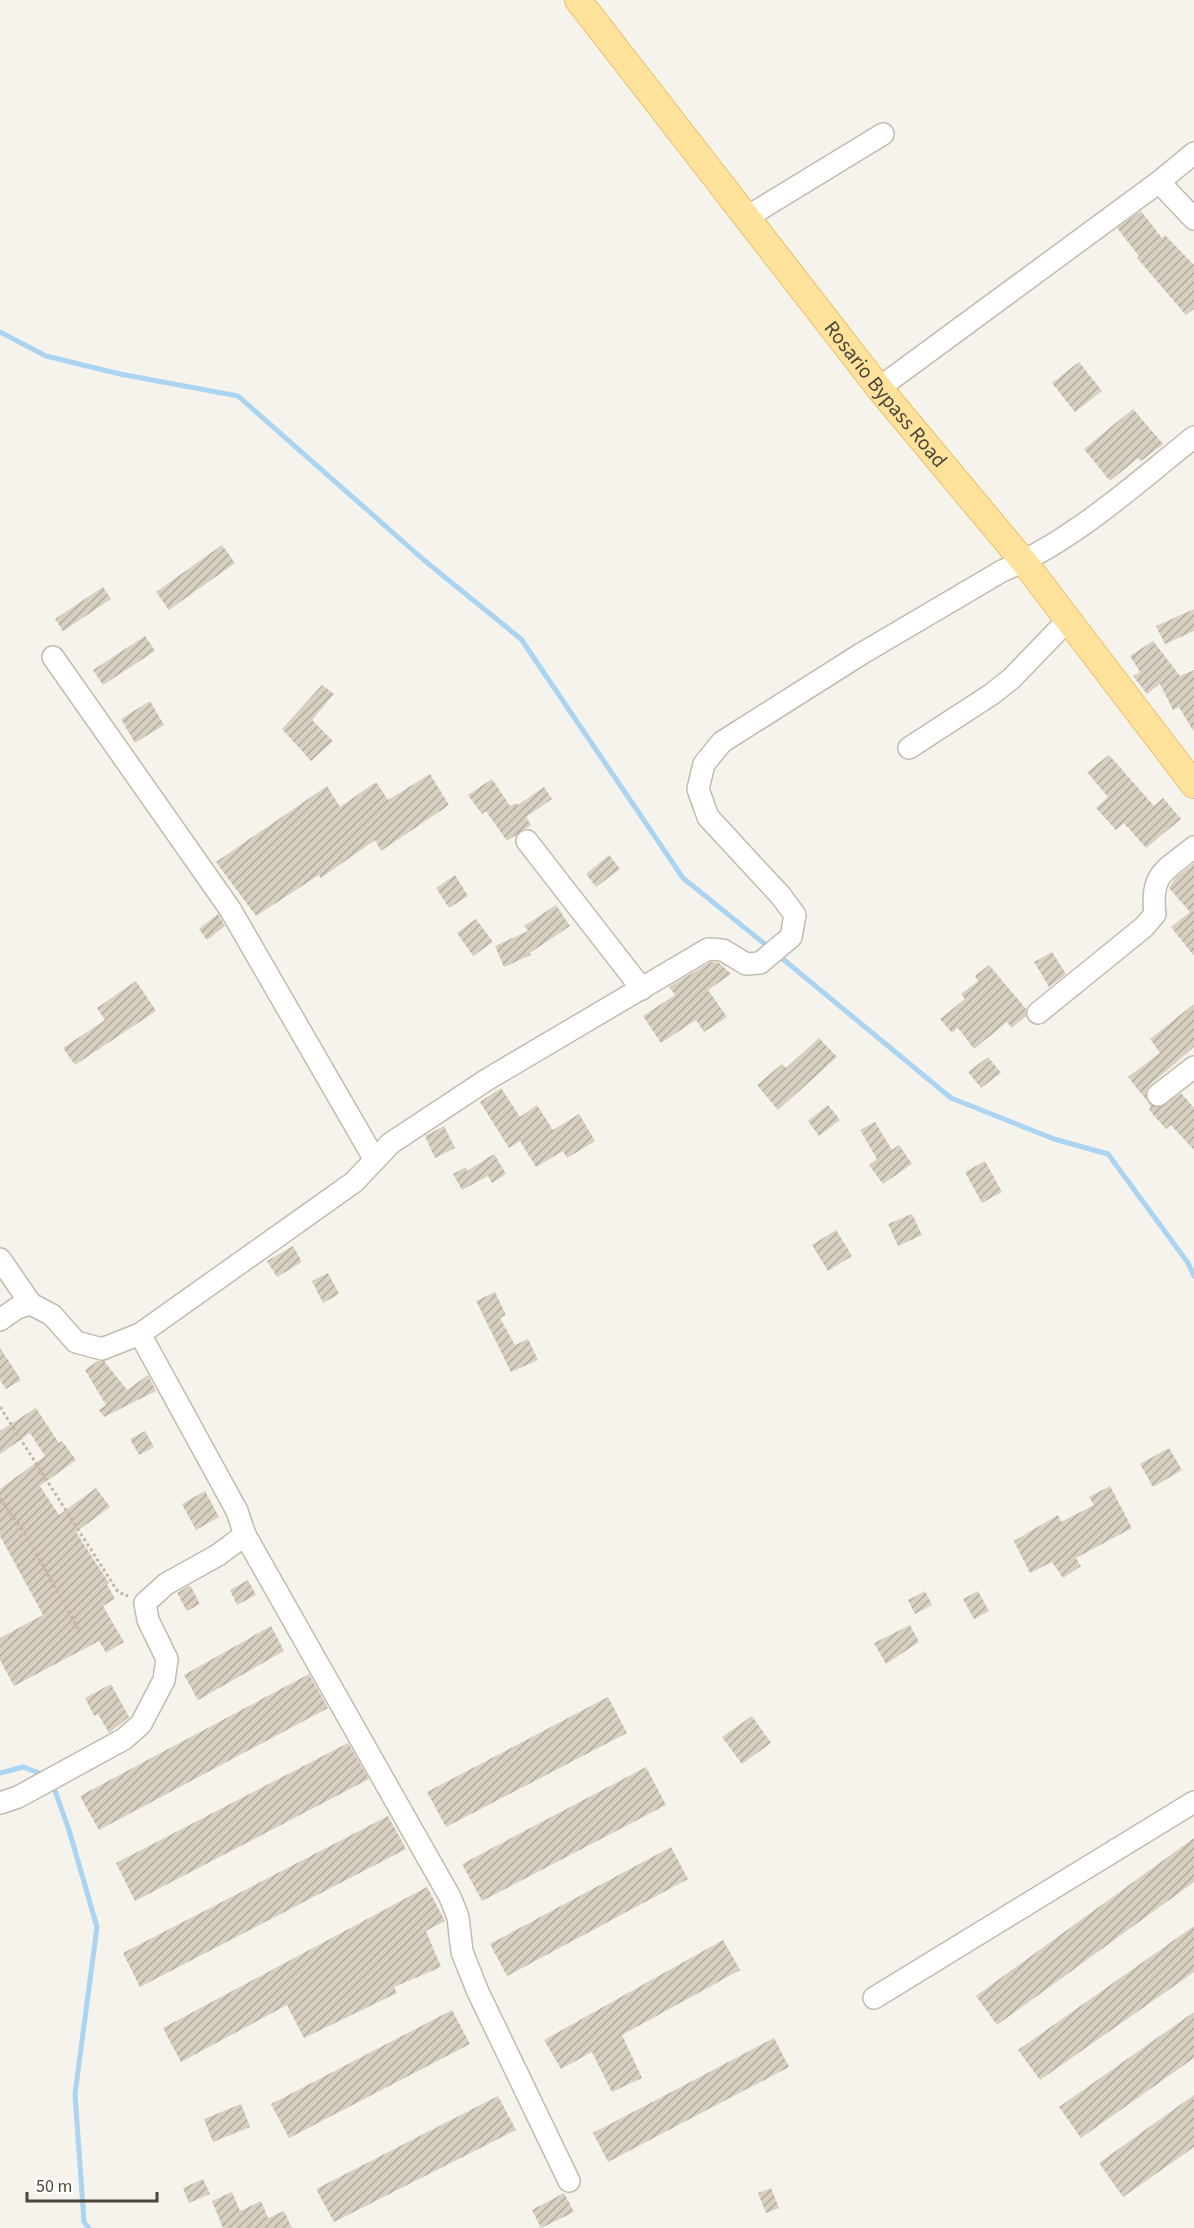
<svg xmlns="http://www.w3.org/2000/svg" width="1194" height="2228" viewBox="0 0 1194 2228" font-family="'Source Sans 3',sans-serif">
<style>
.lines{fill:none;stroke-linecap:round;stroke-linejoin:round}
.stream{stroke:#a9d4f2;stroke-width:5}
.building{fill:url(#building-hatch)}
.minor-casing{stroke:#c2bbae;stroke-width:24}
.major-casing{stroke:#e6c16a;stroke-width:28}
.path{stroke:#c4b79f;stroke-width:3;stroke-dasharray:3 3;stroke-linecap:butt}
.minor{stroke:#fff;stroke-width:21}
.major{stroke:#ffe39c;stroke-width:26}
.labels{text-anchor:middle;dominant-baseline:central;stroke-width:4.5;stroke-linejoin:round;paint-order:stroke}
.street-label{font-size:21px;fill:#4b4439;stroke:#fff}
</style>
<defs>
<pattern id="building-hatch" width="6" height="6" patternUnits="userSpaceOnUse" patternTransform="scale(1.5)"><rect width="6" height="6" fill="#d8cfc1"/><path d="M-1 1l2-2M0 6l6-6M5 7l2-2" fill="none" stroke="#b1aa9e"/></pattern>
</defs>
<rect width="100%" height="100%" fill="#f6f3ec"/>
<g class="lines">
<g class="stream">
<path d="M0,332L46,356L120,374L238,396L425,561L521,639L683,878L771,949"/>
<path d="M778,955L951,1098L1054,1139L1108,1154L1188,1263L1194,1276"/>
<path d="M0,1773L23,1767L42,1774"/>
<path d="M54,1788L69,1830L97,1927L75,2094L84,2222L89,2228"/>
</g>
</g>
<g class="building">
<path d="M1141,211L1162,238L1165,235L1194,265V309L1186,315L1137,258L1139,256L1117,228Z"/>
<path d="M1079,362L1102,391L1075,412L1052,383Z"/>
<path d="M1133,409L1163,444L1141,461L1138,458L1110,481L1084,449Z"/>
<path d="M222,545L235,563L169,610L156,592Z"/>
<path d="M103,587L111,599L63,631L55,619Z"/>
<path d="M1194,609V631L1165,644L1156,626Z"/>
<path d="M145,636L155,651L103,685L93,670Z"/>
<path d="M1153,641L1180,676L1194,670V732L1179,707L1173,710L1160,684L1147,694L1133,676L1140,672L1130,656Z"/>
<path d="M322,685L334,694L312,720L333,741L311,761L282,729Z"/>
<path d="M150,701L164,725L135,743L121,719Z"/>
<path d="M1109,755L1154,806L1163,798L1181,819L1146,848L1124,823L1116,830L1096,808L1108,797L1087,772Z"/>
<path d="M430,774L449,805L381,851L375,840L321,878L319,875L256,916L216,862L327,786L340,807L376,782L388,800Z"/>
<path d="M492,779L510,806L516,803L518,805L544,787L552,799L526,817L531,825L507,841L486,811L482,814L468,795Z"/>
<path d="M609,855L620,869L596,887L586,874Z"/>
<path d="M1194,863V956L1171,927L1190,912L1169,888L1176,877Z"/>
<path d="M455,875L468,896L449,908L436,888Z"/>
<path d="M556,905L570,926L530,953L531,955L504,967L495,946L528,931L524,926Z"/>
<path d="M218,914L225,926L207,940L199,929Z"/>
<path d="M476,919L493,942L473,956L457,933Z"/>
<path d="M1052,952L1066,974L1049,987L1034,962Z"/>
<path d="M711,962L719,963L731,974L708,990L727,1017L704,1032L696,1020L661,1043L643,1016L675,995L669,987Z"/>
<path d="M989,965L1026,1009V1016L1012,1028L1007,1022L974,1049L958,1028L952,1033L940,1019L965,999L961,994L978,981L975,976Z"/>
<path d="M136,981L156,1011L75,1065L63,1048L105,1020L97,1008Z"/>
<path d="M1194,1004V1047L1150,1085L1146,1091L1148,1102L1128,1077L1160,1053L1150,1039Z"/>
<path d="M819,1038L837,1057L778,1110L757,1085L782,1064L786,1068Z"/>
<path d="M988,1057L1001,1073L981,1088L968,1072Z"/>
<path d="M501,1088L520,1117L537,1105L553,1130L579,1114L595,1141L567,1158L563,1151L536,1167L520,1141L509,1148L480,1102Z"/>
<path d="M1181,1093L1194,1108V1150L1171,1125L1166,1129L1149,1110L1151,1107L1148,1102L1160,1107Z"/>
<path d="M828,1105L840,1120L819,1136L808,1121Z"/>
<path d="M875,1122L892,1150L899,1145L912,1164L883,1184L869,1165L877,1159L860,1130Z"/>
<path d="M444,1126L455,1148L435,1158L425,1136Z"/>
<path d="M494,1154L506,1174L492,1183L488,1176L462,1190L453,1174L466,1167L467,1171Z"/>
<path d="M985,1161L1002,1192L982,1203L965,1172Z"/>
<path d="M912,1214L922,1235L898,1246L888,1224Z"/>
<path d="M836,1230L852,1256L828,1271L812,1245Z"/>
<path d="M293,1246L302,1262L277,1277L267,1261Z"/>
<path d="M328,1273L339,1294L323,1303L312,1281Z"/>
<path d="M495,1292L506,1315L500,1318L515,1345L528,1339L538,1360L511,1372L476,1301Z"/>
<path d="M0,1348L21,1380L6,1389L0,1380Z"/>
<path d="M98,1361H104L127,1390L148,1375L156,1391L104,1417L99,1410L106,1405L85,1370Z"/>
<path d="M36,1408L59,1443L62,1441L76,1460L40,1486L59,1515L96,1488L110,1507L76,1532L109,1583L107,1584L115,1599L103,1606L124,1642L106,1653L99,1641L14,1686L0,1660V1638L43,1615L0,1536V1489L45,1456L30,1433L0,1454V1431Z"/>
<path d="M145,1431L154,1447L139,1455L130,1439Z"/>
<path d="M1169,1448L1182,1470L1153,1487L1140,1464Z"/>
<path d="M1110,1486L1132,1528L1076,1558L1081,1566L1063,1578L1052,1562L1030,1573L1014,1541L1058,1515L1061,1522L1094,1505L1089,1497Z"/>
<path d="M205,1491L219,1517L196,1530L182,1504Z"/>
<path d="M248,1580L256,1595L237,1605L230,1590Z"/>
<path d="M190,1585L200,1604L187,1611L177,1593Z"/>
<path d="M925,1591L932,1605L915,1614L908,1600Z"/>
<path d="M978,1591L989,1611L974,1619L963,1599Z"/>
<path d="M910,1625L919,1642L886,1664L874,1643Z"/>
<path d="M271,1626L284,1651L198,1700L184,1675Z"/>
<path d="M309,1674L328,1708L99,1830L80,1796Z"/>
<path d="M111,1684L129,1717L109,1733L98,1714L94,1716L85,1698Z"/>
<path d="M608,1697L627,1733L446,1827L427,1792Z"/>
<path d="M752,1716L771,1743L742,1764L722,1737Z"/>
<path d="M348,1743L369,1779L135,1901L116,1863Z"/>
<path d="M646,1767L666,1805L482,1901L462,1864Z"/>
<path d="M388,1816L406,1849L140,1987L123,1953Z"/>
<path d="M1194,1838V1882L997,2025L976,1996Z"/>
<path d="M671,1847L688,1879L507,1976L490,1944Z"/>
<path d="M427,1887L445,1921L426,1931L441,1967L394,1987L397,1993L304,2038L287,2005L181,2062L163,2028Z"/>
<path d="M1194,1926V1972L1040,2080L1018,2050Z"/>
<path d="M723,1940L740,1970L622,2035L642,2078L612,2092L592,2052L561,2069L544,2040Z"/>
<path d="M452,2010L470,2044L289,2138L271,2104Z"/>
<path d="M1194,2012V2058L1081,2138L1059,2107Z"/>
<path d="M774,2038L789,2067L608,2162L593,2133Z"/>
<path d="M1194,2095V2147L1123,2197L1099,2163Z"/>
<path d="M498,2096L516,2130L334,2222L316,2189Z"/>
<path d="M241,2104L250,2127L213,2142L204,2119Z"/>
<path d="M203,2179L210,2194L189,2203L183,2188Z"/>
<path d="M771,2188L779,2208L766,2213L758,2193Z"/>
<path d="M232,2192L240,2211L261,2201L268,2218L284,2211L292,2228H223L212,2201Z"/>
<path d="M564,2193L574,2212L541,2228L532,2210Z"/>
</g>
<g class="lines">
<g class="minor-casing">
<g id="minor">
<path d="M1159,182L1194,219"/>
<path d="M747,217L883,134"/>
<path d="M879,388L1159,182L1194,153"/>
<path d="M53,657L230,909L375,1160"/>
<path d="M909,748L992,694L1012,678L1068,620"/>
<path d="M527,841L642,989"/>
<path d="M1038,1013L1144,927L1155,914C1150,873 1165,871 1194,847"/>
<path d="M1158,1095L1194,1067"/>
<path d="M0,1259L31,1304"/>
<path d="M0,1320L17,1308L31,1304L52,1315L76,1342L102,1349L140,1334L354,1182L391,1143L488,1079L708,949L723,950L746,964L760,963L791,937L795,915L781,896L708,817L698,789L704,764L722,742L861,654L1002,571C1073,541 1134,485 1194,437"/>
<path d="M245,1535L450,1897L458,1917L462,1952L478,1992L569,2181"/>
<path d="M0,1803L18,1797L124,1739L141,1724L164,1680L167,1659L148,1620L145,1603L166,1584L218,1555L245,1535L237,1511L140,1334"/>
<path d="M874,1998L1194,1802"/>
</g>
</g>
<g class="major-casing">
<g id="major">
<path id="s1" d="M578,0L879,388L1024,562L1194,785"/>
</g>
</g>
<g class="path">
<path d="M0,1407L118,1592L128,1596"/>
<path d="M0,1498L27,1537L80,1632"/>
</g>
<use href="#minor" class="minor"/>
<use href="#major" class="major"/>
</g>
<g class="labels">
<g class="street-label">
<text stroke="none"><textPath href="#s1" startOffset="500">Rosario Bypass Road</textPath></text>
</g>
</g>
<path d="M27 2192v9h130v-9" fill="none" stroke="#4b4439" stroke-width="3"/>
<text x="36" y="2192" font-size="18" fill="#4b4439" stroke="#ffffff" stroke-width="4.5" paint-order="stroke">50 m</text>
</svg>
